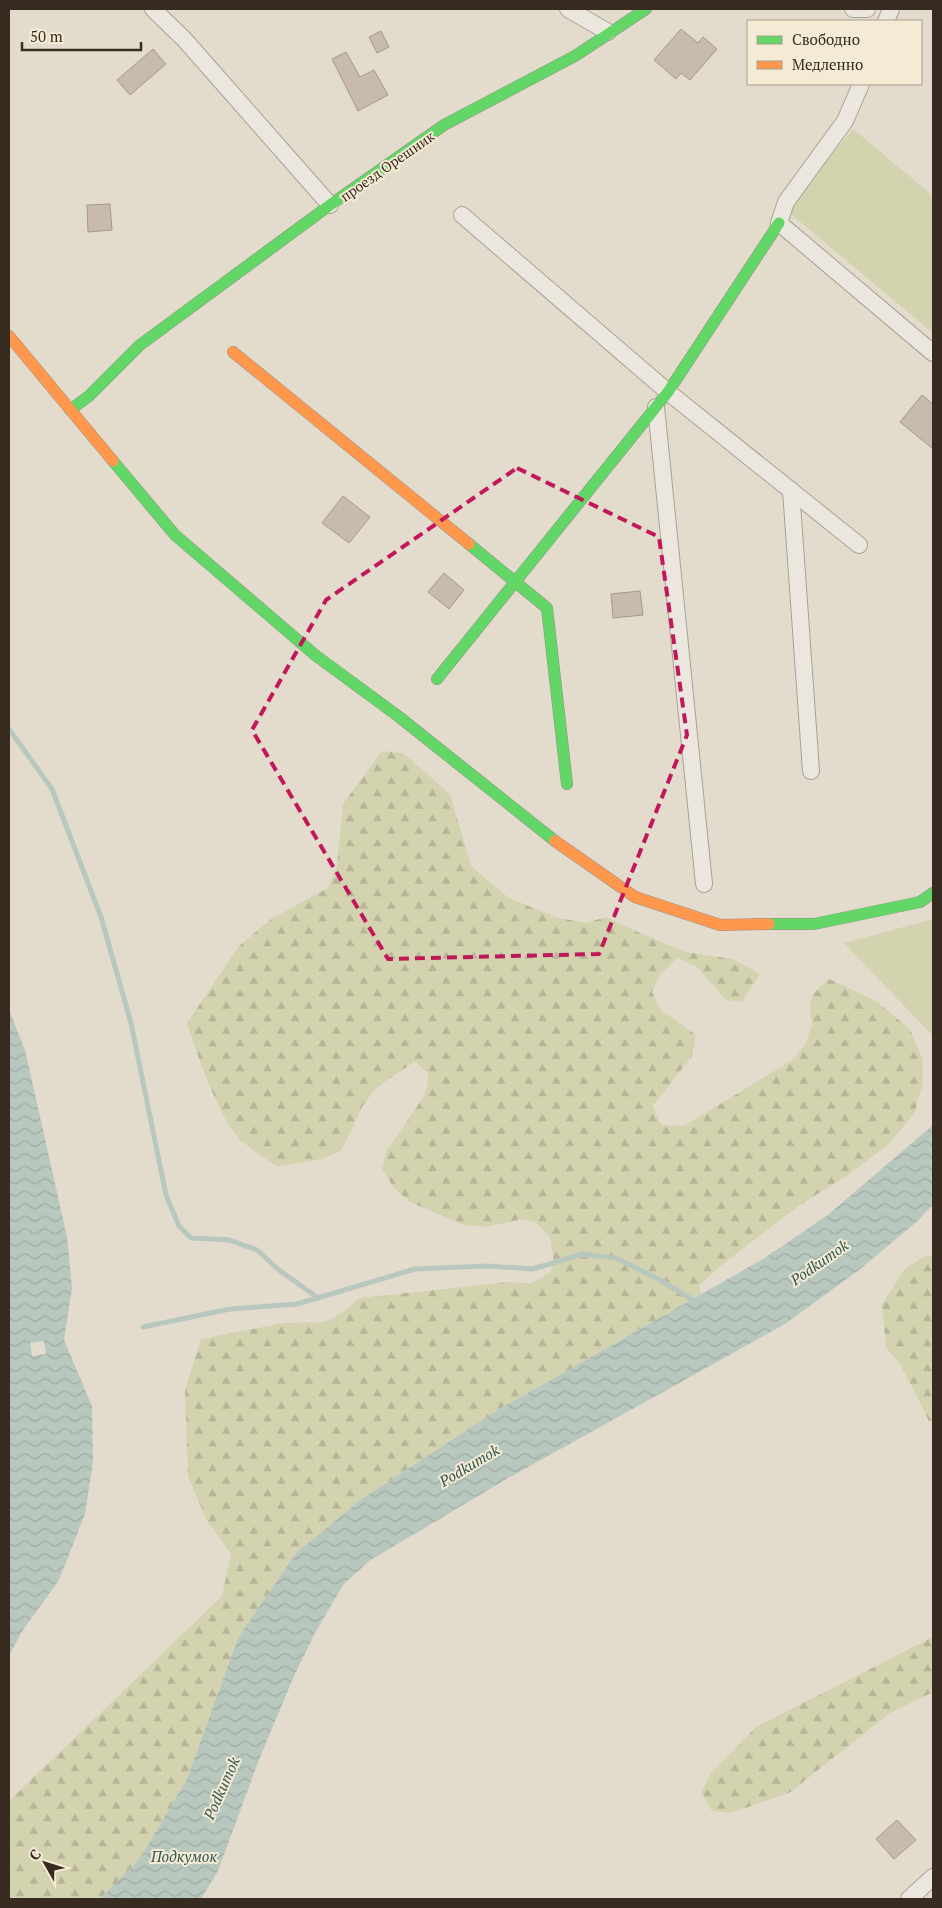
<svg xmlns="http://www.w3.org/2000/svg" width="942" height="1908" viewBox="0 0 942 1908" font-family="'PT Serif',serif">
<style>
.grass{fill:#d3d3b0}
.forest{fill:url(#forest-firs)}
.water{fill:url(#water-waves);fill-rule:evenodd}
.lines{fill:none;stroke-linecap:round;stroke-linejoin:round}
.stream{stroke:#b8c8be;stroke-width:5}
.building{fill:#c8bbae;stroke:#a4988c}
.street-casing{stroke:#a8a196;stroke-width:18}
.fast-casing{stroke:#989186;stroke-width:12}
.slow-casing{stroke:#989186;stroke-width:12}
.street{stroke:#ece7de;stroke-width:16}
.fast{stroke:#63d668;stroke-width:11}
.slow{stroke:#ff974d;stroke-width:11}
.marked{fill:none;stroke:#c2185b;stroke-width:4;stroke-dasharray:10 6;stroke-linejoin:round}
.labels{text-anchor:middle;dominant-baseline:central;stroke-width:4;stroke-linejoin:round;paint-order:stroke}
.street-label{font-size:14px;fill:#372a1e;stroke:#f5ead3}
.water-label{font-size:15px;font-style:italic;fill:#2e5753;stroke:#f5ead3}
</style>
<defs>
<pattern id="forest-firs" width="22" height="20" patternUnits="userSpaceOnUse" patternTransform="scale(1.25)"><rect width="22" height="20" fill="#d3d3b0"/><path d="M5 1l3.5 6h-7zM16 11l3.5 6h-7z" fill="#b6b597"/></pattern>
<pattern id="water-waves" width="16" height="10" patternUnits="userSpaceOnUse" patternTransform="scale(1.25)"><rect width="16" height="10" fill="#b8c8be"/><path d="M0 5q4-4 8 0t8 0" fill="none" stroke="#9faca3"/></pattern>
</defs>
<rect width="100%" height="100%" fill="#e3dccd"/>
<g class="grass">
<path d="M853,129L933,196V333L786,210Z"/>
<path d="M933,919V1036L844,943Z"/>
</g>
<g class="forest">
<path d="M382,751L403,753L450,794L471,866L509,898L556,917L585,923L607,917L642,934L686,952L732,959L760,974L742,1002L726,1000L697,967L677,958L661,974L652,992L661,1010L696,1035L692,1056L653,1106L661,1125L684,1126L791,1061L805,1045L812,1025L810,1003L814,993L829,979L876,1001L910,1029L923,1060V1083L915,1112L890,1143L851,1173L800,1205L719,1267L699,1286L701,1294L496,1411L363,1498L296,1553L238,1638L187,1779L141,1857L100,1899H9V1801L222,1596L231,1554L206,1519L188,1476L185,1390L201,1339L283,1323L325,1322L343,1312L359,1298L511,1282L531,1284L550,1272L554,1262L550,1237L535,1222L522,1219L487,1227L464,1225L410,1202L394,1188L382,1169L387,1150L425,1095L429,1075L415,1061L375,1089L362,1107L342,1150L322,1159L278,1167C267,1159 254,1152 243,1142C221,1124 196,1052 187,1023L239,946L271,919L328,888L337,866L343,804Z"/>
<path d="M933,1255V1421H929L901,1365L886,1348L882,1304L905,1269L924,1256Z"/>
<path d="M933,1637V1692L890,1713L789,1793L731,1813L712,1811L701,1792L711,1773L756,1727Z"/>
</g>
<g class="water">
<path d="M9,1010L25,1050L67,1237L72,1288L64,1340L92,1406L93,1462L85,1514L59,1580L23,1630L9,1656ZM44,1341L46,1354L32,1356L30,1343Z"/>
<path d="M933,1125V1205L914,1224L859,1270L785,1324L503,1481L369,1561L343,1585L315,1633L294,1676L258,1762L218,1871L201,1899H100L141,1857L187,1779L238,1638L296,1553L363,1498L496,1411L763,1259L829,1214Z"/>
</g>
<g class="lines">
<g class="stream">
<path d="M9,729L52,789L101,917L131,1023L166,1195L179,1226L191,1238L229,1240L257,1250L279,1270L318,1298"/>
<path d="M143,1327L230,1309L297,1304L415,1269L487,1266L533,1269L582,1254L616,1258L658,1279L696,1302"/>
</g>
</g>
<g class="building">
<path d="M681,29L698,43L703,37L717,49L690,80L681,73L676,79L654,60Z"/>
<path d="M381,31L389,47L377,53L369,37Z"/>
<path d="M153,49L166,64L130,95L117,80Z"/>
<path d="M346,52L360,77L374,70L388,95L358,111L332,59Z"/>
<path d="M110,204L112,230L88,232L87,205Z"/>
<path d="M922,395L933,404V449L900,422Z"/>
<path d="M343,496L370,517L349,543L322,523Z"/>
<path d="M444,573L464,590L449,609L428,592Z"/>
<path d="M640,591L643,615L613,618L611,594Z"/>
<path d="M897,1820L916,1840L894,1859L876,1839Z"/>
</g>
<g class="lines">
<g class="street-casing">
<g id="street">
<path d="M153,9L184,39L330,205"/>
<path d="M568,9L608,32"/>
<path d="M853,9H867"/>
<path d="M886,21L891,9"/>
<path d="M861,84L845,121L786,202L779,223L933,353"/>
<path d="M462,215L668,392L859,545"/>
<path d="M656,407L704,884"/>
<path d="M791,490L811,771"/>
<path d="M909,1899L933,1877"/>
</g>
</g>
<g class="fast-casing">
<g id="fast">
<path d="M70,410L89,396L140,345L330,205L444,125L575,56L646,9"/>
<path d="M113,461L175,535L315,655L398,716L555,841"/>
<path d="M469,544L547,608L567,784"/>
<path d="M437,679L668,392L779,223"/>
<path d="M769,924H814L920,902L933,893"/>
</g>
</g>
<g class="slow-casing">
<g id="slow">
<path d="M9,336L113,461"/>
<path d="M233,352L469,544"/>
<path d="M555,841L635,897L720,925L769,924"/>
</g>
</g>
<use href="#street" class="street"/>
<use href="#fast" class="fast"/>
<use href="#slow" class="slow"/>
</g>
<path class="marked" d="M517,468L659,537L687,735L599,954L388,959L252,730L326,600Z"/>
<g class="labels">
<g class="street-label">
<text transform="translate(387 166) rotate(-35)">проезд Орешник</text>
</g>
<g class="water-label">
<text transform="translate(819 1262) rotate(-35)">Podkumok</text>
<text transform="translate(469 1465) rotate(-31)">Podkumok</text>
<text transform="translate(221 1788) rotate(-66)">Podkumok</text>
<text x="184" y="1856">Подкумок</text>
</g>
</g>
<rect width="942" height="1908" fill="none" stroke="#372a1e" stroke-width="20"/>
<rect x="747" y="20" width="175" height="65" fill="#f5ead3" stroke="#a99d8b"/>
<rect x="757" y="36" width="25" height="8" fill="#63d668" stroke="#a99d8b"/>
<text x="792" y="45" font-size="15" fill="#372a1e">Свободно</text>
<rect x="757" y="61" width="25" height="8" fill="#ff974d" stroke="#a99d8b"/>
<text x="792" y="70" font-size="15" fill="#372a1e">Медленно</text>
<g transform="translate(45 1863) rotate(309)" stroke="#f5ead3" stroke-width="4" paint-order="stroke">
<path d="M0-4L9 19L0 12L-9 19Z" fill="#372a1e"/>
<text y="-8" font-size="14" font-weight="bold" text-anchor="middle" fill="#372a1e">С</text>
</g>
<path d="M22 42v8h119v-8" fill="none" stroke="#372a1e" stroke-width="2.5"/>
<text x="30" y="42" font-size="15" fill="#372a1e" stroke="#f5ead3" stroke-width="4" paint-order="stroke">50 m</text>
</svg>
